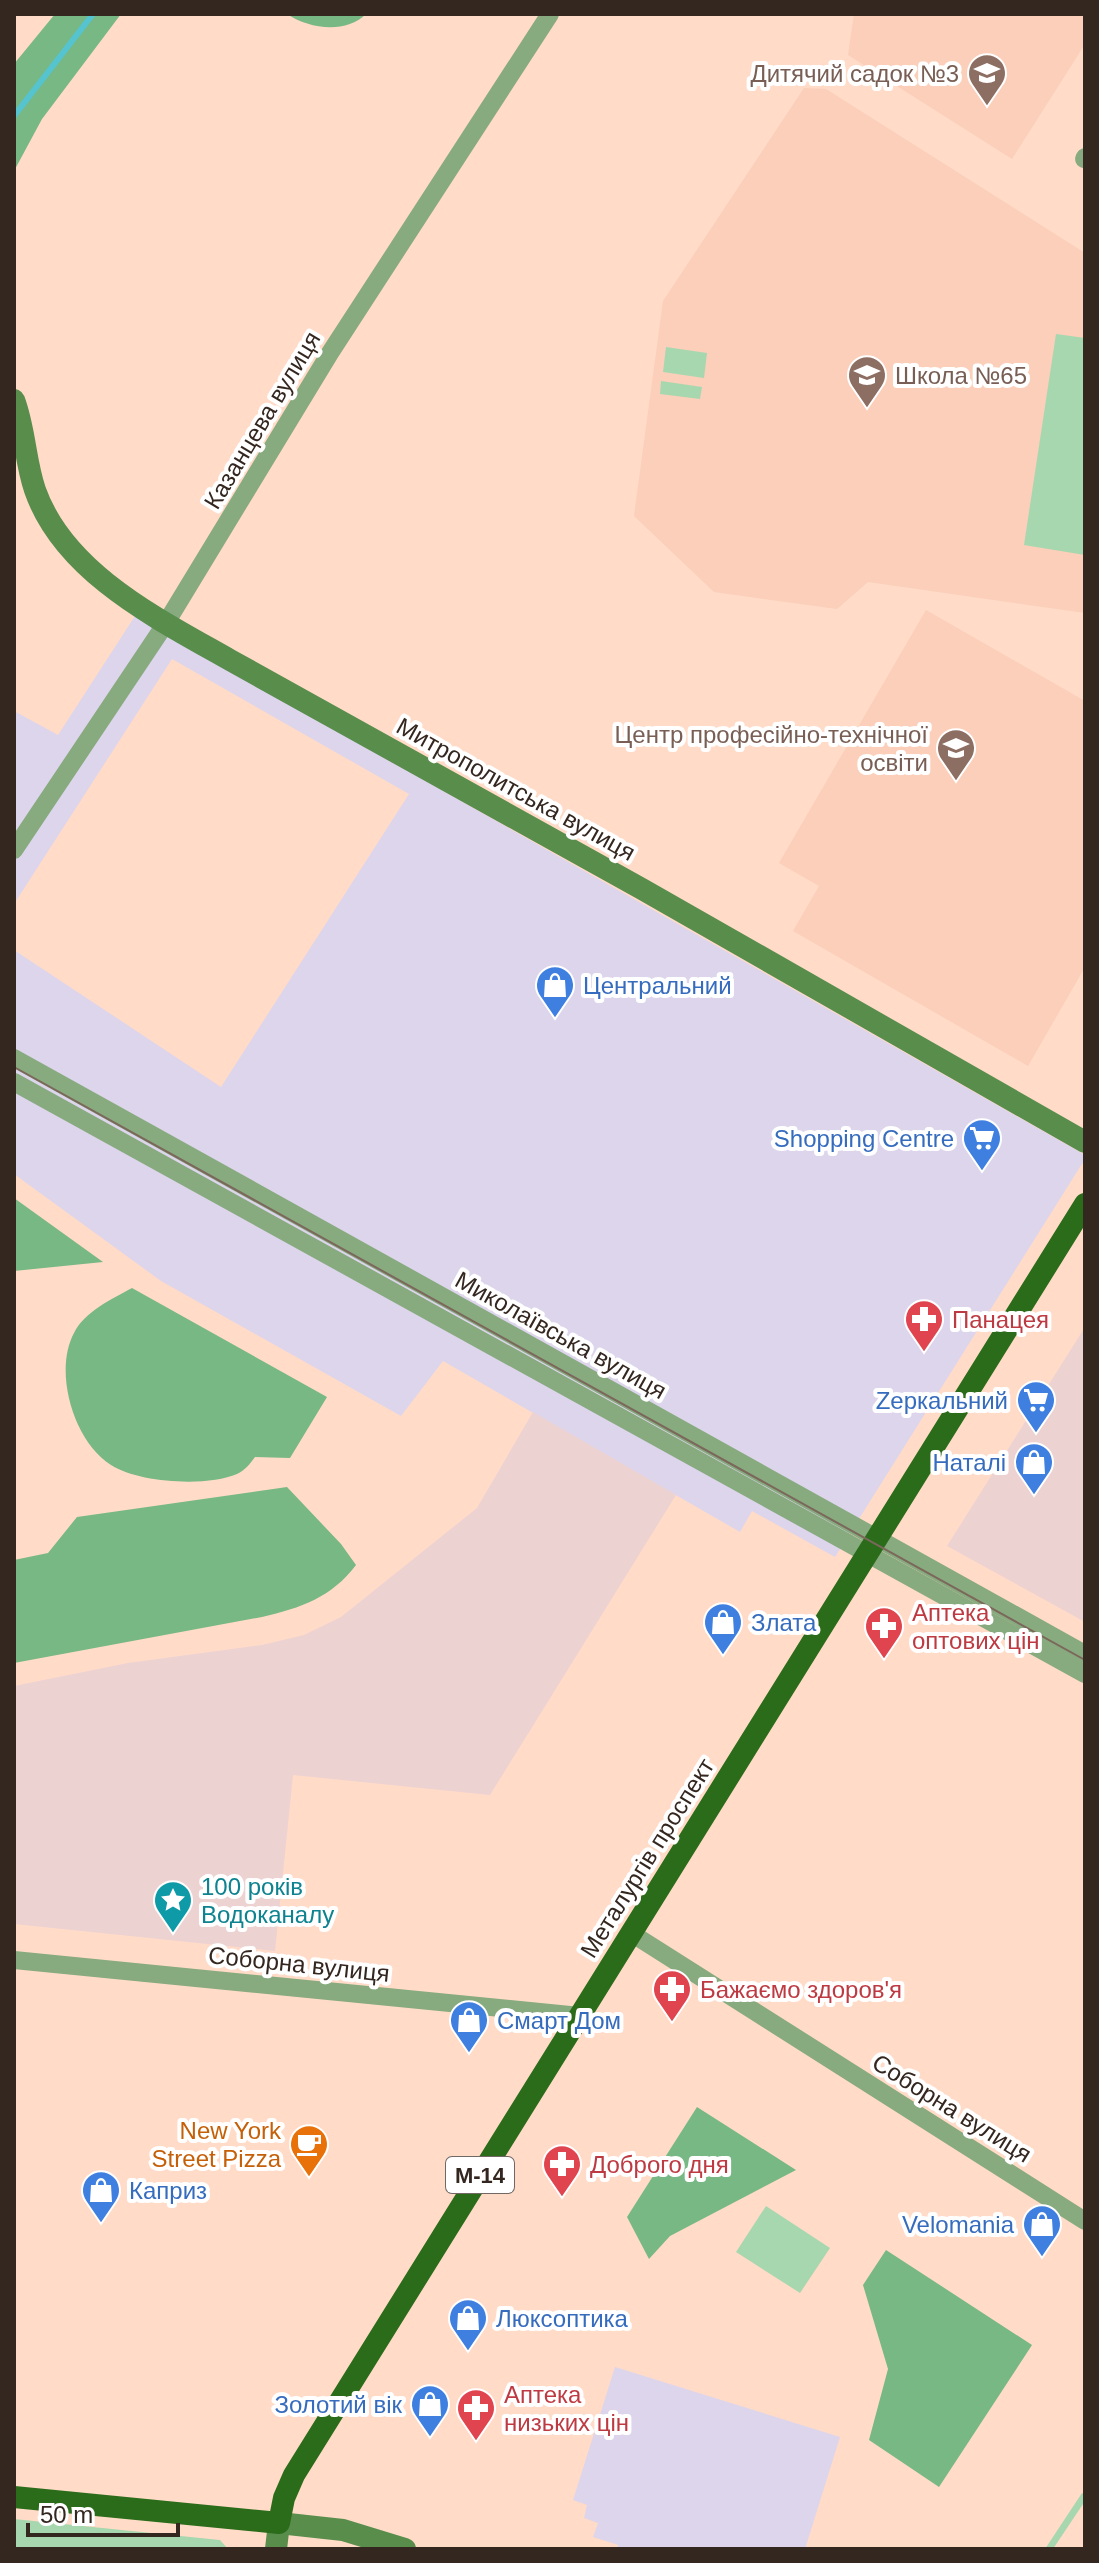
<svg xmlns="http://www.w3.org/2000/svg" width="1099" height="2563" viewBox="0 0 1099 2563" font-family="Arial,sans-serif">
<style>
.commercial{fill:#ddd5eb}
.industrial{fill:#edd2d2}
.built{fill:#fbcfb9}
.green{fill:#a7d7af}
.forest{fill:#77b884}
.lines{fill:none;stroke-linecap:round;stroke-linejoin:round}
.stream{stroke:#56c4cf;stroke-width:6}
.minor{stroke:#87aa7f;stroke-width:18}
.secondary{stroke:#588d4c;stroke-width:22}
.trunk{stroke:#2b6c1a;stroke-width:22}
.tram{stroke:#7c675b;stroke-width:2}
.labels{text-anchor:middle;dominant-baseline:central;stroke-width:8;stroke-linejoin:round;paint-order:stroke}
.shield{fill:#fff;stroke:#716863;stroke-width:2}
.shield-label{font-size:22px;font-weight:bold;fill:#342720}
.education-label{font-size:24px;fill:#785e54;stroke:#fff;text-anchor:end}
.street-label{font-size:24px;fill:#342720;stroke:#fff}
.shop-label{font-size:24px;fill:#366cbe;stroke:#fff;text-anchor:start}
.health-label{font-size:24px;fill:#be3a42;stroke:#fff;text-anchor:start}
.culture-label{font-size:24px;fill:#0d838f;stroke:#fff;text-anchor:start}
.food-label{font-size:24px;fill:#c56008;stroke:#fff;text-anchor:end}
</style>
<rect width="100%" height="100%" fill="#ffdbc8"/>
<g class="commercial">
<path d="M135,616L1085,1155V1159L835,1557L752,1511L740,1532L443,1361L401,1416L161,1281L14,1174V950L221,1087L409,794L172,659L14,904V711L58,735Z"/>
<path d="M615,2367L840,2437L805,2549H617L618,2545L593,2537L598,2523L584,2518L587,2505L573,2500Z"/>
</g>
<g class="industrial">
<path d="M1085,1327V1622L947,1546Z"/>
<path d="M533,1412L676,1495L490,1795L293,1775L275,1951L14,1924V1686L128,1663L262,1645L304,1635L341,1617L477,1508Z"/>
</g>
<g class="built">
<path d="M854,14H1085V44L1012,159L848,55Z"/>
<path d="M804,88L826,89L1085,253V613L868,582L837,609L714,592L634,516L663,301Z"/>
<path d="M926,610L1085,701V967L1028,1066L793,931L819,886L779,863Z"/>
</g>
<g class="green">
<path d="M1056,334L1085,338V555L1024,545Z"/>
<path d="M666,347L707,353L704,378L663,372Z"/>
<path d="M661,381L702,387L700,399L660,394Z"/>
<path d="M766,2206L830,2248L800,2293L736,2252Z"/>
<path d="M1082,2493L1085,2495V2501L1053,2549H1045Z"/>
<path d="M14,2519L220,2540L228,2549H14Z"/>
</g>
<g class="forest">
<path d="M55,14H121L42,119L14,171V64Z"/>
<path d="M287,14H366C346,34 309,29 287,14Z"/>
<path d="M14,1198L103,1262L14,1271Z"/>
<path d="M132,1288L327,1397L290,1458L255,1457C250,1464 245,1470 237,1474C207,1487 139,1483 111,1465C74,1442 53,1372 74,1333C84,1312 112,1299 132,1288Z"/>
<path d="M287,1487L341,1544L356,1565C332,1597 301,1608 262,1617L14,1663V1560L48,1553L77,1517Z"/>
<path d="M697,2107L796,2170L670,2236L649,2259L627,2217Z"/>
<path d="M886,2250L1032,2345L939,2487L869,2440L888,2369L863,2285Z"/>
</g>
<g class="lines">
<path class="stream" d="M14,116L93,14"/>
<g class="minor">
<path d="M1084,159L1085,157"/>
<path d="M14,850L166,623L330,353L550,14"/>
<path d="M14,1058L1085,1654"/>
<path d="M14,1082L1085,1674"/>
<path d="M631,1933L1085,2221"/>
<path d="M14,1960L580,2016"/>
</g>
<g class="secondary">
<path d="M14,400C25,429 25,461 35,490C64,573 158,619 230,660L642,889L1085,1142"/>
<path d="M276,2549L279,2523L343,2530L405,2549"/>
</g>
<path class="trunk" d="M14,2497L279,2523L284,2498L294,2475L1085,1204"/>
<path class="tram" d="M14,1067L1085,1660"/>
</g>
<defs>
<g id="school-pin" transform="scale(2)"><path d="M0 17L-7.5 6A9.5 9.5 0 1 1 7.5 6Z" fill="#8d6e63" stroke="#fff"/><path d="M0-5L7-2L0 1L-7-2ZM-4 1L0 2.5L4 1V4Q0 6-4 4Z" fill="#fff"/></g>
<g id="university-pin" transform="scale(2)"><path d="M0 17L-7.5 6A9.5 9.5 0 1 1 7.5 6Z" fill="#8d6e63" stroke="#fff"/><path d="M0-5L7-2L0 1L-7-2ZM-4 1L0 2.5L4 1V4Q0 6-4 4Z" fill="#fff"/></g>
<g id="shop-pin" transform="scale(2)"><path d="M0 17L-7.5 6A9.5 9.5 0 1 1 7.5 6Z" fill="#3f7fe0" stroke="#fff"/><path d="M-5-2.5h2.3a2.7 3.5 0 0 1 5.4 0H5L5.5 6h-11ZM-1.5-2.5h3a1.5 2.3 0 0 0-3 0Z" fill="#fff"/></g>
<g id="supermarket-pin" transform="scale(2)"><path d="M0 17L-7.5 6A9.5 9.5 0 1 1 7.5 6Z" fill="#3f7fe0" stroke="#fff"/><path d="M-6-5.5h2.5l.6 2H6L4.5 2H-2.5L-4.4-4H-6ZM-1.5 3.2a1.3 1.3 0 1 0 .1 0ZM3 3.2a1.3 1.3 0 1 0 .1 0Z" fill="#fff"/></g>
<g id="pharmacy-pin" transform="scale(2)"><path d="M0 17L-7.5 6A9.5 9.5 0 1 1 7.5 6Z" fill="#e0444e" stroke="#fff"/><path d="M-2-6h4v4h4v4h-4v4h-4v-4h-4v-4h4Z" fill="#fff"/></g>
<g id="sight-pin" transform="scale(2)"><path d="M0 17L-7.5 6A9.5 9.5 0 1 1 7.5 6Z" fill="#0f9aa8" stroke="#fff"/><path d="M0-6L1.8-2.2L6-1.7L2.9 1.2L3.7 5.4L0 3.3L-3.7 5.4L-2.9 1.2L-6-1.7L-1.8-2.2Z" fill="#fff"/></g>
<g id="cafe-pin" transform="scale(2)"><path d="M0 17L-7.5 6A9.5 9.5 0 1 1 7.5 6Z" fill="#e8710a" stroke="#fff"/><path d="M-5.5-4.5H6V0H3Q3 3.5 0 3.5H-2.5Q-5.5 3.5-5.5 0ZM3-3.2v2h1.7v-2ZM-6 4.5H4V6H-6Z" fill="#fff"/></g>
</defs>
<g fill-rule="evenodd">
<use href="#school-pin" x="987" y="73"/>
<use href="#school-pin" x="867" y="375"/>
<use href="#university-pin" x="956" y="748"/>
<use href="#shop-pin" x="555" y="985"/>
<use href="#supermarket-pin" x="982" y="1138"/>
<use href="#pharmacy-pin" x="924" y="1319"/>
<use href="#supermarket-pin" x="1036" y="1400"/>
<use href="#shop-pin" x="1034" y="1462"/>
<use href="#shop-pin" x="723" y="1622"/>
<use href="#pharmacy-pin" x="884" y="1626"/>
<use href="#sight-pin" x="173" y="1900"/>
<use href="#pharmacy-pin" x="672" y="1989"/>
<use href="#shop-pin" x="469" y="2020"/>
<use href="#cafe-pin" x="309" y="2144"/>
<use href="#pharmacy-pin" x="562" y="2164"/>
<use href="#shop-pin" x="101" y="2190"/>
<use href="#shop-pin" x="1042" y="2224"/>
<use href="#shop-pin" x="468" y="2318"/>
<use href="#shop-pin" x="430" y="2404"/>
<use href="#pharmacy-pin" x="476" y="2408"/>
</g>
<g class="labels">
<rect class="shield" x="446" y="2157" width="68" height="36" rx="6"/>
<g class="shield-label">
<text x="480" y="2175">М-14</text>
</g>
<g class="education-label">
<text x="959" y="73">Дитячий садок №3</text>
<text x="895" y="375" text-anchor="start">Школа №65</text>
<text x="928" y="734">Центр професійно-технічної<tspan x="928" dy="28">освіти</tspan></text>
</g>
<g class="street-label">
<text transform="translate(262 420) rotate(-59)">Казанцева вулиця</text>
<text transform="translate(516 789) rotate(29)">Митрополитська вулиця</text>
<text transform="translate(561 1335) rotate(29)">Миколаївська вулиця</text>
<text transform="translate(647 1858) rotate(-58)">Металургів проспект</text>
<text transform="translate(299 1964) rotate(6)">Соборна вулиця</text>
<text transform="translate(952 2108) rotate(32)">Соборна вулиця</text>
</g>
<g class="shop-label">
<text x="583" y="985">Центральний</text>
<text x="954" y="1138" text-anchor="end">Shopping Centre</text>
<text x="1008" y="1400" text-anchor="end">Zеркальний</text>
<text x="1006" y="1462" text-anchor="end">Наталі</text>
<text x="751" y="1622">Злата</text>
<text x="497" y="2020">Смарт Дом</text>
<text x="129" y="2190">Каприз</text>
<text x="1014" y="2224" text-anchor="end">Velomania</text>
<text x="496" y="2318">Люксоптика</text>
<text x="402" y="2404" text-anchor="end">Золотий вік</text>
</g>
<g class="health-label">
<text x="952" y="1319">Панацея</text>
<text x="912" y="1612">Аптека<tspan x="912" dy="28">оптових цін</tspan></text>
<text x="700" y="1989">Бажаємо здоров'я</text>
<text x="590" y="2164">Доброго дня</text>
<text x="504" y="2394">Аптека<tspan x="504" dy="28">низьких цін</tspan></text>
</g>
<g class="culture-label">
<text x="201" y="1886">100 років<tspan x="201" dy="28">Водоканалу</tspan></text>
</g>
<g class="food-label">
<text x="281" y="2130">New York<tspan x="281" dy="28">Street Pizza</tspan></text>
</g>
</g>
<rect width="1099" height="2563" fill="none" stroke="#342720" stroke-width="32"/>
<path d="M28 2523v12h150v-12" fill="none" stroke="#342720" stroke-width="4"/>
<text x="40" y="2523" font-size="24" fill="#342720" stroke="#ffffff" stroke-width="6" paint-order="stroke">50 m</text>
</svg>
